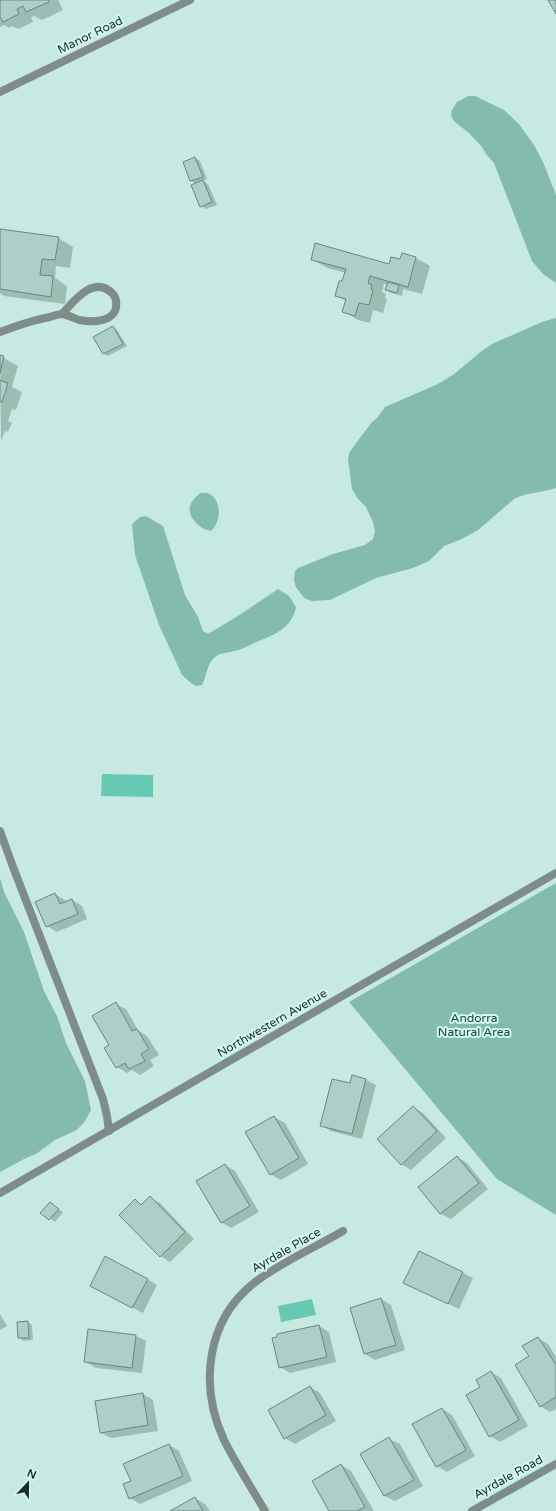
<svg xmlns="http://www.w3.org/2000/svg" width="556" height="1511" viewBox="0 0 556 1511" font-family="'Varela Round',sans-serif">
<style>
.green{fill:#83bcaf}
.water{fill:#67c8b4}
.shadow{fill:#0003}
.building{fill:#accfc7;stroke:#668880}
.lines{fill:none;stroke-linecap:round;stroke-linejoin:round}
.service{stroke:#7e8d89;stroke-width:8}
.minor{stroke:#7e8d89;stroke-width:8}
.labels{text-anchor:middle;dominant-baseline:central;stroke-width:4;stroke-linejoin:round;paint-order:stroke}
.street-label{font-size:12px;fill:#1e2c28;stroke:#d3f8ef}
.park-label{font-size:12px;fill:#1b473f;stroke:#d3f8ef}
</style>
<rect width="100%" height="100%" fill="#c6eae1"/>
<g class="green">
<path d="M468,96H475L504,110L519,124L534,145L543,162L556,195V283L543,274L532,261L494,163L486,154L482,147L469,133L455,122L452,118L451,112L457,102Z"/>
<path d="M556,318V488C543,493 527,492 514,499L478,530L462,539L444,546L429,561L413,568L376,578L330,600L312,601L304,598L296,587L294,580L295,571L298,568L333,554L365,545L373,539L375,531L373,522L366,507L358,499L352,489L348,459L349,453L357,442L372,422L377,418L385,407L438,384L454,374L483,350L494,343L542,322Z"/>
<path d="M200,493C221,489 224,520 211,531C201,530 187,518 190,506C192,500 196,497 200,493Z"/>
<path d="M146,516L163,526L185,595L198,617L203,631L208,634L241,614L278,589L289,596L296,607C292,629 272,636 254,643C248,646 241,650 234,651C227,653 219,653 214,658C206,666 207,676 202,685L196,686L191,683L182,675L159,625L135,555L132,524L140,517Z"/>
<path d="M0,878L4,892L24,932L44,991L57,1016L66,1043L85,1081L91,1110L85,1121L77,1130L55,1140L36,1154L24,1159L0,1172Z"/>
<path d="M556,883V1215L497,1179L349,1002Z"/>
</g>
<g class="water">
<path d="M102,774L153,775V797L101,796Z"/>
<path d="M312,1299L316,1315L281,1322L278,1306Z"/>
</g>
<g class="shadow">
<path d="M0,0H58L63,10L42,20L34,16L31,17L33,22L18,29L12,26L9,28L4,25L0,27Z"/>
<path d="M195,158L200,161L207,179L203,181L208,184L217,205L206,209L201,206L197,184L191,181Z"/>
<path d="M0,230L58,238L73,247L70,268L56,266L55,278L67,286L65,304L4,296L0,293Z"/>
<path d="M416,258L430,266L422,294L403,289L402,296L391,293L387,290L388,285L384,284L382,292L386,294L385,298L387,299L383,313L373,310L370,323L358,320L343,311L346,301L336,295L343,283L346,273L327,268L312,259L390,265L400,261Z"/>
<path d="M113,327L117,330L127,346L108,356L104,354Z"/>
<path d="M0,356L18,366L12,387L22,392L16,410L12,409L8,421L12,423L8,432L5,431L1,441Z"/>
<path d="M55,894L65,900L66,903L72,900L82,906L87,919L57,932L47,926Z"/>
<path d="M116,1004L126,1009L138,1030L147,1036L159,1055L150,1060L154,1066L140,1075L132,1070L127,1073L117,1067Z"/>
<path d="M353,1076L366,1080L376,1085L362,1139L331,1131L321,1125L351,1085Z"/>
<path d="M413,1107L423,1113L446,1138L411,1170L401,1164Z"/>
<path d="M274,1117L285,1123L308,1164L281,1180L270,1174Z"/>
<path d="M457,1157L467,1163L488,1189L451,1219L441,1214L420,1187Z"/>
<path d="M225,1165L235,1171L259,1212L231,1228L221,1222Z"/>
<path d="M150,1198L160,1203L194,1239L170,1262L160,1256L135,1201L143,1205Z"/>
<path d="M50,1203L63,1212L55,1222L42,1213Z"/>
<path d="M419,1252L473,1278L459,1309L415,1288Z"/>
<path d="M147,1279L157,1285L143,1313L101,1291Z"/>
<path d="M381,1299L391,1305L405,1350L375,1360L365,1354L351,1309Z"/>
<path d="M0,1314L7,1326L0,1330Z"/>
<path d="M27,1322L32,1325L33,1340L24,1341L19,1338Z"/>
<path d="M319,1326L329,1332L336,1362L290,1373L280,1367L278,1335Z"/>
<path d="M136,1336L146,1341L142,1373L96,1368L86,1362Z"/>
<path d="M538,1338L548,1344L556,1357V1409L550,1412L540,1406L530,1357Z"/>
<path d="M491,1372L501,1378L528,1426L500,1442L490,1436L481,1387Z"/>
<path d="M310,1387L320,1393L336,1421L295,1444L285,1438Z"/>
<path d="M143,1394L153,1400L158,1431L111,1438L101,1433Z"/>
<path d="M442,1409L452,1415L475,1456L447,1472L437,1466Z"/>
<path d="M389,1439L400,1444L423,1486L395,1501L385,1496L362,1454Z"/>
<path d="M169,1445L179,1451L192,1481L140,1504L130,1498L132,1481Z"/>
<path d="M341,1465L351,1471L374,1511H331Z"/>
<path d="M195,1498L205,1504L210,1511H172Z"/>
</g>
<g class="building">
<path d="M0,0H48L49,2L26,12L23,6L17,9L19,14L3,22L0,17Z"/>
<path d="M548,0H556V14Z"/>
<path d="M195,157L203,177L190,181L183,162Z"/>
<path d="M203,180L212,202L200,207L191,185Z"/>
<path d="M0,229L59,237L55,260L42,259L40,275L53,276L51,297L0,289Z"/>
<path d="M315,243L389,264L391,257L400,259L402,253L416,257L408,287L370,276L368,283L372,285L371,289L373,290L369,305L359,303L355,316L342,312L346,299L335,296L339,281H342L346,269L311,260Z"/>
<path d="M388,282L399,285L397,293L385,290Z"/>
<path d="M113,326L123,344L103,354L93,337Z"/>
<path d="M0,355L4,356L0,373Z"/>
<path d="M0,380L8,383L2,402H0Z"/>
<path d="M55,893L60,904L72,899L78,914L46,927L35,902Z"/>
<path d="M116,1002L132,1031L137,1029L149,1049L141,1054L145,1061L129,1069L125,1063L116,1068L104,1048L109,1045L92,1016Z"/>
<path d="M352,1075L366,1079L352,1134L320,1126L332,1079L350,1083Z"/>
<path d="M413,1106L437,1131L401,1165L377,1139Z"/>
<path d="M274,1116L299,1158L270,1175L245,1132Z"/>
<path d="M457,1156L479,1183L440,1214L418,1187Z"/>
<path d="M225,1164L250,1206L221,1223L196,1181Z"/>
<path d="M150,1196L185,1232L160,1257L119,1215L135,1199L141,1205Z"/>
<path d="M50,1202L59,1209L49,1220L40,1213Z"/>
<path d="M419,1251L463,1272L448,1304L403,1283Z"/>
<path d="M105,1256L148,1279L132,1308L90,1286Z"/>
<path d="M381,1298L396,1345L364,1354L350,1308Z"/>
<path d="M28,1321L29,1338H18L17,1322Z"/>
<path d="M319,1325L327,1357L279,1368L272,1338L277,1337V1334Z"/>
<path d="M88,1329L136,1335L132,1368L84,1362Z"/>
<path d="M538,1337L556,1365V1397L540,1407L515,1365L529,1356L522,1346Z"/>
<path d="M491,1371L519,1420L489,1437L466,1395L480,1387L476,1380Z"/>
<path d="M310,1386L326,1415L284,1439L268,1410Z"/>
<path d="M143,1393L148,1425L100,1433L95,1401Z"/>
<path d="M442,1408L466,1450L436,1467L412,1424Z"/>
<path d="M389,1437L414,1480L384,1496L360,1454Z"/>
<path d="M169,1444L183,1476L129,1499L123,1484L131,1481L123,1464Z"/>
<path d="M341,1464L365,1507L357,1511H329L312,1481Z"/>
<path d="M195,1497L203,1511H170Z"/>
</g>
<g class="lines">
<g class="service">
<path d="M0,332C16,326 33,320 50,317C53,316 58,314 62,314C67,315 74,318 79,320C90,322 109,323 115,311C117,305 117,299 113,294C94,274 74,301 62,314"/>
<path d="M0,831L13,867L103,1099L107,1116L109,1131"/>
</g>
<g class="minor">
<path d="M0,92L190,0"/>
<path d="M0,1193L556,873"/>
<path d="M265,1511C251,1487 236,1464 224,1440C199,1386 206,1321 254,1283C281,1262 314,1248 343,1231"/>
<path d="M472,1511L556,1464"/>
</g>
</g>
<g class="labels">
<g class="street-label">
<text transform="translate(90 35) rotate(-26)">Manor Road</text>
<text transform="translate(272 1023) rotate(-30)">Northwestern Avenue</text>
<text transform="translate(286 1250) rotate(-30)">Ayrdale Place</text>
<text transform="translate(508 1477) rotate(-29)">Ayrdale Road</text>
</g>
<g class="park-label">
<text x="474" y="1018">Andorra<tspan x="474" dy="14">Natural Area</tspan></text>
</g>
</g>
<g transform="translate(28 1483) rotate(22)" stroke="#d3f8ef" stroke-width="3" paint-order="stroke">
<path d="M0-3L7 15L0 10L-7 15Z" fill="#1e2c28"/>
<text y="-6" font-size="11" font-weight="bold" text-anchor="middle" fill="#1e2c28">N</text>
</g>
</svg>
